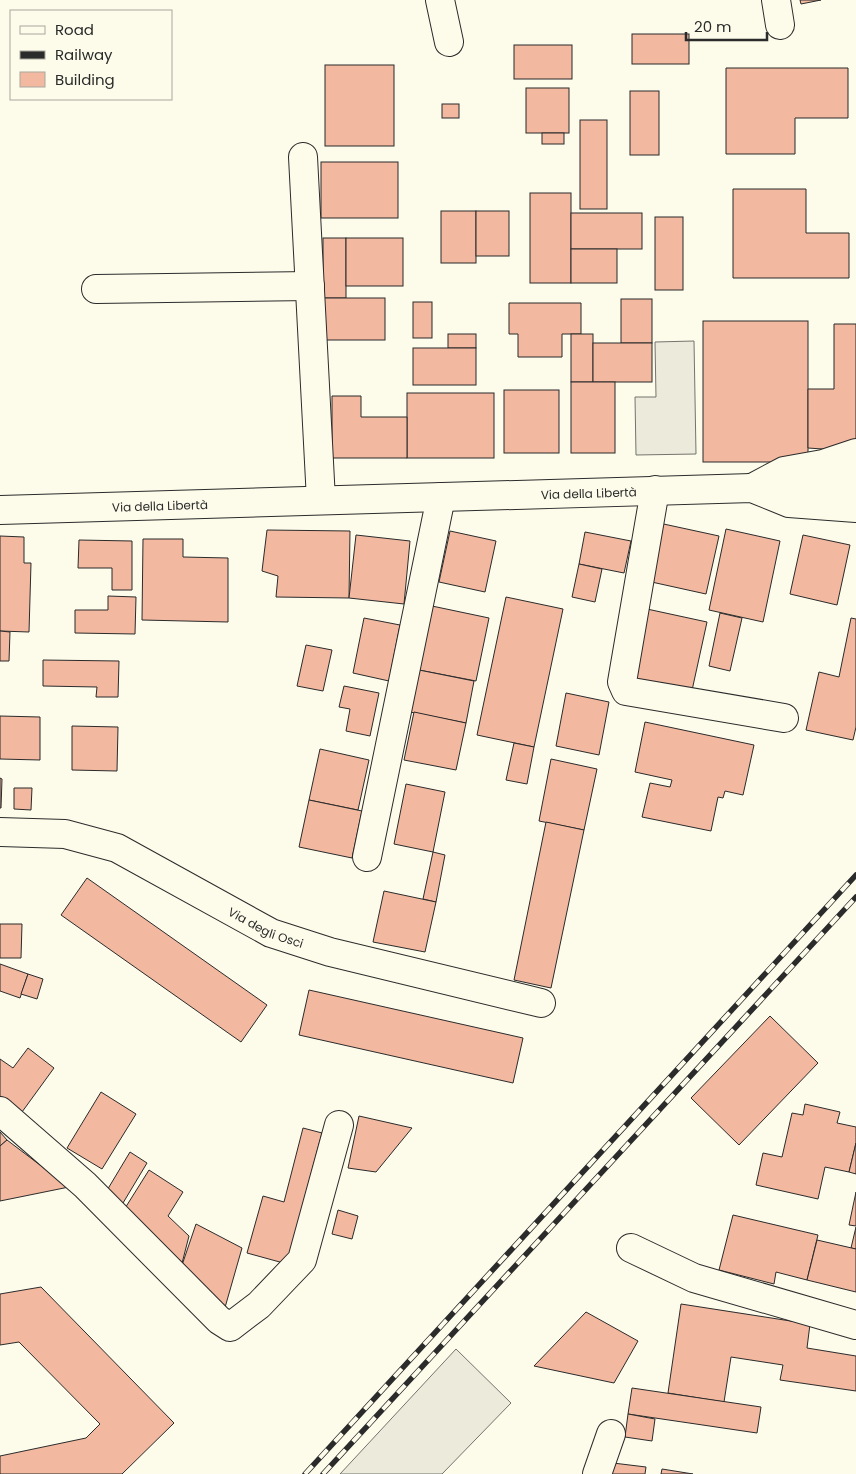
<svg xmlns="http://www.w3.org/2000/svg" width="856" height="1474" viewBox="0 0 856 1474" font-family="Poppins,sans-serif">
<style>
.parking{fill:#eceadb;stroke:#74746e}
.building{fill:#f2b8a0;stroke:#2b2b2b}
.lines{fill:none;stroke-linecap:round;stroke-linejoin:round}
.minor-casing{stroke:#2b2b2b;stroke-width:30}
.major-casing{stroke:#2b2b2b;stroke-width:30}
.minor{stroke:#fdfbea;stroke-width:28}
.major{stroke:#fdfbea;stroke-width:28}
.rail-casing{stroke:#2b2b2b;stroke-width:5.5}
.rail{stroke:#fdfbea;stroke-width:4;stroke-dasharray:11;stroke-linecap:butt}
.labels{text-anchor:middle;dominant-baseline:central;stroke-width:4;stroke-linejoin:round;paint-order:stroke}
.street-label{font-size:12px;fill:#2b2b2b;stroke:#fdfbea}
</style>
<rect width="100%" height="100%" fill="#fdfbea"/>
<g class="parking">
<path d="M694,341L696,454L636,455L635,397H656L655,342Z"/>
<path d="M456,1349L511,1403L442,1474H340Z"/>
</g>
<g class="building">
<path d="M800,0H821L801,4Z"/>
<rect x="632" y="34" width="57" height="30"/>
<rect x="514" y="45" width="58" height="34"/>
<rect x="325" y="65" width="69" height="81"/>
<path d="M726,68H848V118H795V154H726Z"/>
<rect x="526" y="88" width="43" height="45"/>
<rect x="630" y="91" width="29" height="64"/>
<rect x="442" y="104" width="17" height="14"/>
<rect x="580" y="120" width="27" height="89"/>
<rect x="542" y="133" width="22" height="11"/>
<rect x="321" y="162" width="77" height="56"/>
<path d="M733,189H806V233H849V278H733Z"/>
<rect x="530" y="193" width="41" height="90"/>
<rect x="441" y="211" width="35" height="52"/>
<rect x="476" y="211" width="33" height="45"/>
<rect x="571" y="213" width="71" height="36"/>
<rect x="655" y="217" width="28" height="73"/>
<rect x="323" y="238" width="23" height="60"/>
<rect x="346" y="238" width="57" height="48"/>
<rect x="571" y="249" width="46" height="34"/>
<rect x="323" y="298" width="62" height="42"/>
<rect x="621" y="299" width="31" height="44"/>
<rect x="413" y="302" width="19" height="36"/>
<path d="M509,303H581V334H562V357H518V334H509Z"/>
<rect x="703" y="321" width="105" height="141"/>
<path d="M834,324H856V443L837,450L808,448V389H834Z"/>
<rect x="448" y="334" width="28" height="14"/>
<rect x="571" y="334" width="22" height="48"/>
<rect x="593" y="343" width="59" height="39"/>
<rect x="413" y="348" width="63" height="37"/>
<rect x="571" y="382" width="44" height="71"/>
<rect x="504" y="390" width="55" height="63"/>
<rect x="407" y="393" width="87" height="65"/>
<path d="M332,396H361V417H407V458H332Z"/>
<path d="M659,523L719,536L706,594L647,581Z"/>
<path d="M726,529L780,541L763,622L709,610Z"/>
<path d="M267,530L350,531L349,598L276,597L278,576L262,571Z"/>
<path d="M450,531L496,541L485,592L439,582Z"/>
<path d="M585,532L631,541L624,573L579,564Z"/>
<path d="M356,535L410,541L404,604L349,598Z"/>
<path d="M803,535L850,545L837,605L790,594Z"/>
<path d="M0,536L24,537V563H31L29,632L0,631Z"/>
<path d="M143,539H183V557L228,558V622L142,620Z"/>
<path d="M79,540L132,541V590H112V568H78Z"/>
<path d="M579,564L602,569L595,602L572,597Z"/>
<path d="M108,596L136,597L135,634L75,633V610H108Z"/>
<path d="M506,597L563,609L534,747L477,735Z"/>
<path d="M432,606L489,618L476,681L419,670Z"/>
<path d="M647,609L707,622L691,695L631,682Z"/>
<path d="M720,613L742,618L730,671L709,666Z"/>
<path d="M364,618L400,625L389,681L353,673Z"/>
<path d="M851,618L856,619V727L853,740L806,730L819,672L839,677Z"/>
<path d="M0,631L10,632L9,661H0Z"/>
<path d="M306,645L332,650L323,691L297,686Z"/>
<path d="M43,660L119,661L118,697H96L97,687L43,686Z"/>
<path d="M419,670L474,681L466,723L410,712Z"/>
<path d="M344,686L379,693L370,736L346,731L350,709L339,707Z"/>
<path d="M566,693L609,702L599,755L556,746Z"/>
<path d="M414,712L466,723L456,770L404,760Z"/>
<path d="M0,716L40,717V760L0,759Z"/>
<path d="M645,722L754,745L743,795L725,791L723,798L718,797L711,831L642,817L650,783L670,787L672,780L635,772Z"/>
<path d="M72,726L118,727L117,771L72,770Z"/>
<path d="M514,743L534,747L527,784L506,780Z"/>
<path d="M320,749L369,760L358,810L309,800Z"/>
<path d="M551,759L597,769L584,830L539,821Z"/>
<path d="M0,778L2,779L1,808H0Z"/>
<path d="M406,784L445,792L433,852L394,844Z"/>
<path d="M14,788H32L31,810L14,809Z"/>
<path d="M309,800L362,811L352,858L299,847Z"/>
<path d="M546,822L584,830L551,988L514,980Z"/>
<path d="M433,852L445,855L436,902L423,899Z"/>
<path d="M87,878L267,1005L241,1042L61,915Z"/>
<path d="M384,891L436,902L425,952L373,942Z"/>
<path d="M0,924H22L21,958H0Z"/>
<path d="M0,964L28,974L20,998L0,991Z"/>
<path d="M28,974L43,979L37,999L21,994Z"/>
<path d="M309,990L523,1038L513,1083L299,1035Z"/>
<path d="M770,1016L818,1063L739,1145L691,1098Z"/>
<path d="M28,1048L54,1068L22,1112L0,1096V1059L13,1068Z"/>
<path d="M101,1092L136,1114L102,1169L67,1148Z"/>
<path d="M805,1104L840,1112L837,1123L856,1127V1143L849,1172L825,1167L818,1199L756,1185L763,1153L782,1157L792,1113L803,1115Z"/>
<path d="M359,1116L412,1128L376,1172L348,1168Z"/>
<path d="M303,1128L322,1133L287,1264L247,1253L263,1196L284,1202Z"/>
<path d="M0,1132L7,1140L0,1146Z"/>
<path d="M7,1140L69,1187L0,1201V1146Z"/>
<path d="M856,1143V1174L849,1172Z"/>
<path d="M130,1152L147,1163L123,1203L106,1192Z"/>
<path d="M149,1170L183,1192L168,1216L189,1236L180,1271L122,1213Z"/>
<path d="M856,1192V1226L849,1225Z"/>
<path d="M338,1210L358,1216L352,1239L332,1234Z"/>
<path d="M733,1215L818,1235L807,1280L776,1272L774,1284L719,1270Z"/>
<path d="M196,1224L242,1248L224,1311L180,1271Z"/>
<path d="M856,1227V1249L851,1248Z"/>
<path d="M817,1240L856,1249V1292L807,1280Z"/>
<path d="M41,1287L174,1423L122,1474H0V1456L86,1438L100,1424L19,1342L0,1345V1294Z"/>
<path d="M681,1304L810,1324L807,1348L856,1356V1391L780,1380L783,1365L731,1357L724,1402L668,1393Z"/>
<path d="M586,1312L638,1341L614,1383L534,1366Z"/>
<path d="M632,1388L761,1407L757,1433L628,1414Z"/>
<path d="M628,1414L655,1419L652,1441L625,1437Z"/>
<path d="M613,1463L646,1467L645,1474H611Z"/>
<path d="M662,1469L693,1474H661Z"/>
</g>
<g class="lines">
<g class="minor-casing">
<g id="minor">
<path d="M440,0L449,42"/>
<path d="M776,0L780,25"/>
<path d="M303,157L321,500"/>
<path d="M96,289L310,286"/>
<path d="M752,488L856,480"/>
<path d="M655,490L622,682L626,691L784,718"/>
<path id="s1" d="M0,832L65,834L117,848L271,933L330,952L541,1003"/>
<path d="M367,857L441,497"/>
<path d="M0,1111L85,1185L219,1320L230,1327L259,1305L302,1260L339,1125"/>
<path d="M631,1248L694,1278L856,1325"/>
<path d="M597,1474L611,1434"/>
</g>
</g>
<g class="major-casing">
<g id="major">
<path d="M752,488L784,471L823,464L856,453"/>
<path id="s2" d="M0,510L752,488L789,503L856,508"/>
</g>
</g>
<use href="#minor" class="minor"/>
<use href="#major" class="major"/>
<g class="rail-casing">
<g id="rail">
<path d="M305,1474L856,875"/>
<path d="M323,1474L856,897"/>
</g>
</g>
<use href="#rail" class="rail"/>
</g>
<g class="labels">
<g class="street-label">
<text stroke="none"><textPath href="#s2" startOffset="589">Via della Libertà</textPath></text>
<text stroke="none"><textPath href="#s2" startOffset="160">Via della Libertà</textPath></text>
<text stroke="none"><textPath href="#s1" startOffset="288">Via degli Osci</textPath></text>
</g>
</g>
<rect x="10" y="10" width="162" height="90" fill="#fdfbea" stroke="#a9a89e"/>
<rect x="20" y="26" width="25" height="8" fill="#fdfbea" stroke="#a9a89e"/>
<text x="55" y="35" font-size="15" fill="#2b2b2b">Road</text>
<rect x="20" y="51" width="25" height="8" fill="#2b2b2b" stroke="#a9a89e"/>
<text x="55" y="60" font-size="15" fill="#2b2b2b">Railway</text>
<rect x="20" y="72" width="25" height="15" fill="#f2b8a0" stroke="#a9a89e"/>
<text x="55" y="85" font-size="15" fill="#2b2b2b">Building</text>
<path d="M686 32v8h81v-8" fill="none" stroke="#2b2b2b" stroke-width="2.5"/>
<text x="694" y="32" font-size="15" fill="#2b2b2b" stroke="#fdfbea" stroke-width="4" paint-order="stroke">20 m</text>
</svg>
